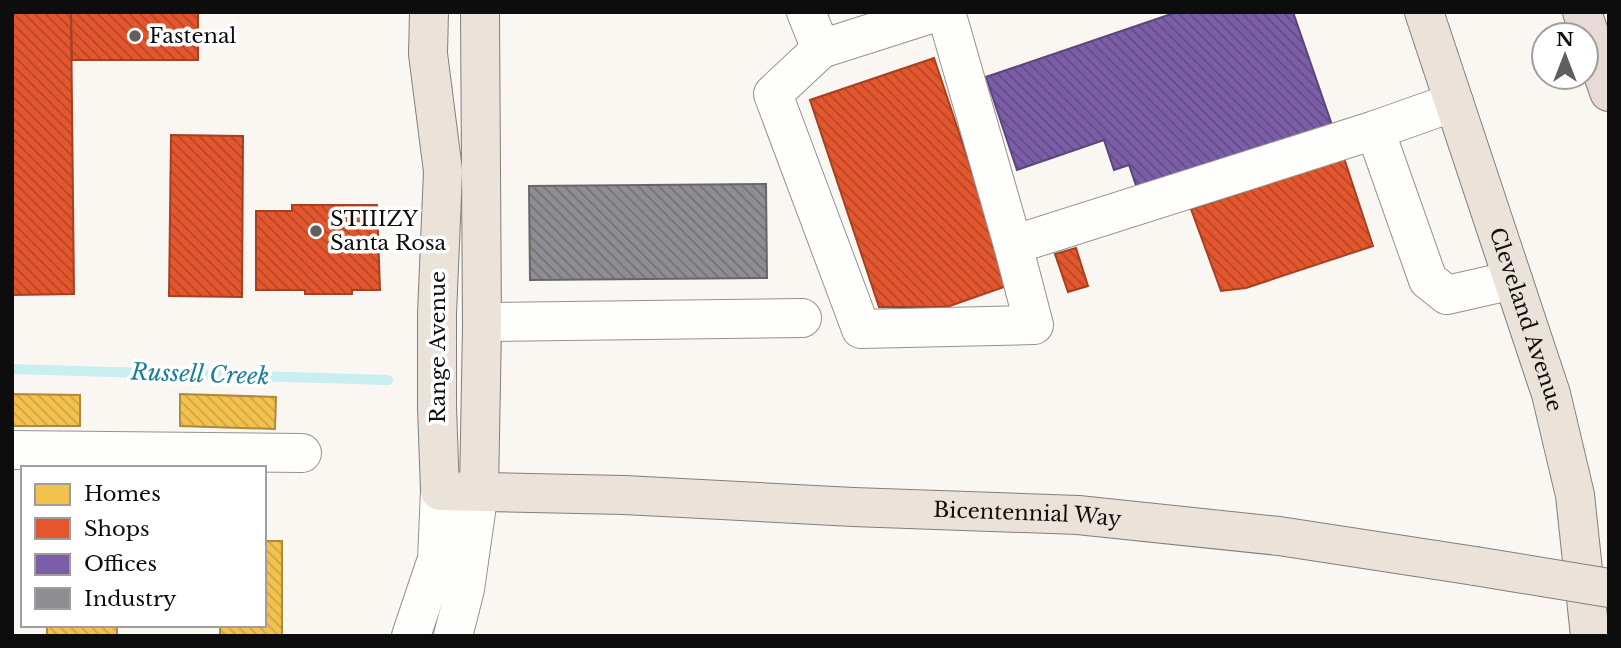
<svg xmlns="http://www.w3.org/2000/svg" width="1621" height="648" viewBox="0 0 1621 648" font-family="'Libre Baskerville',serif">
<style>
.homes{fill:url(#homes-back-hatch);stroke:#ad8b3a;stroke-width:2}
.shops{fill:url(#shops-back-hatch);stroke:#a44124;stroke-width:2}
.offices{fill:url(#offices-back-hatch);stroke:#5a4679;stroke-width:2}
.industry{fill:url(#industry-back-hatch);stroke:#67676a;stroke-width:2}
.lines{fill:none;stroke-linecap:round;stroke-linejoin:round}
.stream{stroke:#c9eef2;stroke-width:10}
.minor-casing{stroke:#949290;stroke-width:40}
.major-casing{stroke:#817f7d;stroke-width:40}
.highway-casing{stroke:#817f7d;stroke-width:40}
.minor{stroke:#fefefd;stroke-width:38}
.major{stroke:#ebe2d9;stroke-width:38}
.highway{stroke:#e8dad6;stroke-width:38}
.major-bridge-casing{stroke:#817f7d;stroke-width:40;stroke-linecap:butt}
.major-bridge{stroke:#ebe2d9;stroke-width:38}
.poi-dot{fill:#605f5d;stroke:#fff;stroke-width:2.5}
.labels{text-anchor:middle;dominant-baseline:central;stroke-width:7;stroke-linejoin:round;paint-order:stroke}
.poi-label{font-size:21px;fill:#0d0d0d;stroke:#fff;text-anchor:start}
.street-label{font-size:21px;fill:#0d0d0d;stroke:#fff}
.water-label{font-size:23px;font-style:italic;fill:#1c8098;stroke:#fff}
</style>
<defs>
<pattern id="homes-back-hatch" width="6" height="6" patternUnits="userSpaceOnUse" patternTransform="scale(1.75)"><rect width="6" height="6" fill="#f2c14e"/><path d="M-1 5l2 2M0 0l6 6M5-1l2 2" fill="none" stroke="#cea543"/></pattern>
<pattern id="shops-back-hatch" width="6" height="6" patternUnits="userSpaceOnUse" patternTransform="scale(1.75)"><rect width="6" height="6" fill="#e4572e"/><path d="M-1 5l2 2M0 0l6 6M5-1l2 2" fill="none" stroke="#b74626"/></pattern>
<pattern id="offices-back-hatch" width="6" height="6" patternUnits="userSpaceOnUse" patternTransform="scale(1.75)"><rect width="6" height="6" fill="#7b5ea7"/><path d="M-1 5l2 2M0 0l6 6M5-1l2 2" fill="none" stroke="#634c86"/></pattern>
<pattern id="industry-back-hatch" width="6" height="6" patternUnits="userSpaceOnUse" patternTransform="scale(1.75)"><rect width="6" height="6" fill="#8d8d92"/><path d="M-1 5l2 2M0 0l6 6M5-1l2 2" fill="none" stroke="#727276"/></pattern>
</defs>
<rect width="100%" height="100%" fill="#faf6f1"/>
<g class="homes">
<path d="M12,394L80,395V426H12Z"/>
<path d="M180,394L276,397L275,429L180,426Z"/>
<path d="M264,541H282V636H220V625H264Z"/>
<rect x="47" y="625" width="70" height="11"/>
</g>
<g class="shops">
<path d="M12,12H71L74,294L12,295Z"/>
<path d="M71,12H198V60H72Z"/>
<path d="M934,58L1010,285L947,307H879L810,100Z"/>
<path d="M171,135L243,136L242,297L169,296Z"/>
<path d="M1344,158L1373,246L1246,288L1221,291L1191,209Z"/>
<path d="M292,205H377L380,290H352V294H305V290H256V211H292Z"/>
<path d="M1076,248L1088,286L1068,292L1055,254Z"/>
</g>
<path class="offices" d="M1177,12H1293L1333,128L1139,194L1129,165L1114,170L1104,140L1017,170L986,77Z"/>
<path class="industry" d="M766,184L767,278L530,280L529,186Z"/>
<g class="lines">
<path class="stream" d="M12,369L388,380"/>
<g class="minor-casing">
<g id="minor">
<path d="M806,12L821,49L937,12"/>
<path d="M821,49L773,94L861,329L1034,325L1013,245L946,12"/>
<path d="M1375,130L1428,280L1447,295L1513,280"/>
<path d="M1013,245L1375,130L1454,102"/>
<path d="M482,322L802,318"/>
<path d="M12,450L302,453"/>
<path d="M411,636L437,559L440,491"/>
<path d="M453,636L465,589L479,491"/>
</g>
</g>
<g class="major-casing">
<g id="major">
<path id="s1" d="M429,12L428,54L443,171L437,314V407L440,491L624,495L853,507L1078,515L1279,536L1475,566"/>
<path id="s2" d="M1424,12L1551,394L1575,495L1590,636"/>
<path d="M479,491L482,327L480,12"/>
</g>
</g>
<g class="highway-casing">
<path id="highway" d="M1582,12L1609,92"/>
</g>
<use href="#minor" class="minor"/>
<use href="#major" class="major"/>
<use href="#highway" class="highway"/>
<g class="major-bridge-casing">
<path id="major-bridge" d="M1475,566L1609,588"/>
</g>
<use href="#major-bridge" class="major-bridge"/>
</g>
<g class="poi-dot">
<circle cx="135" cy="36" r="7"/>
<circle cx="316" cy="231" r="7"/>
</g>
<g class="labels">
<g class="poi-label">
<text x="149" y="36">Fastenal</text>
<text x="330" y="219">STIIIZY<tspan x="330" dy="24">Santa Rosa</tspan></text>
</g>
<g class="street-label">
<text stroke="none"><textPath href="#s2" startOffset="324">Cleveland Avenue</textPath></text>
<text transform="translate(438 347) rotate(-90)">Range Avenue</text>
<text stroke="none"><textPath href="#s1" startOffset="1068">Bicentennial Way</textPath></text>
</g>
<g class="water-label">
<text transform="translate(200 374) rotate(2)">Russell Creek</text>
</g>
</g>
<rect width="1621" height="648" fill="none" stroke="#0d0d0d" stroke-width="28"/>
<rect x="21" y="466" width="245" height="161" fill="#ffffff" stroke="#9e9e9e" stroke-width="2"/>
<rect x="35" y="484" width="35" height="21" fill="#f2c14e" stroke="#9e9e9e" stroke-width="2"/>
<text x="84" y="501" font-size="21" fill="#0d0d0d">Homes</text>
<rect x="35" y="518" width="35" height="21" fill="#e4572e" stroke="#9e9e9e" stroke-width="2"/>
<text x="84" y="536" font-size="21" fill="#0d0d0d">Shops</text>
<rect x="35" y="554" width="35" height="21" fill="#7b5ea7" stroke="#9e9e9e" stroke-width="2"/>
<text x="84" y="571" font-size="21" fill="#0d0d0d">Offices</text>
<rect x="35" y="588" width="35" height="21" fill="#8d8d92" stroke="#9e9e9e" stroke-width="2"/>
<text x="84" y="606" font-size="21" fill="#0d0d0d">Industry</text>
<g transform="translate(1565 56)"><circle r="33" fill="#ffffff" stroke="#9e9e9e" stroke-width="2"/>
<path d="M0-5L12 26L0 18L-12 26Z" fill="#605f5d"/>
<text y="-10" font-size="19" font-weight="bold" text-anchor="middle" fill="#0d0d0d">N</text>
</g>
</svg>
